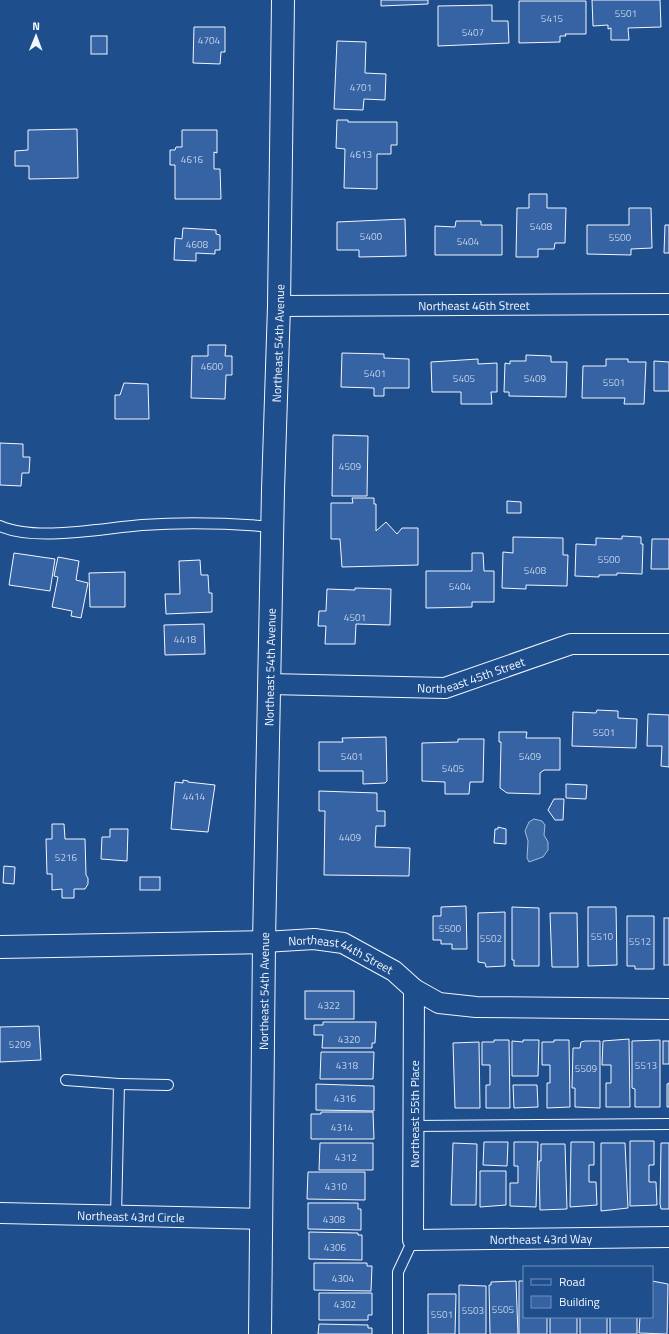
<svg xmlns="http://www.w3.org/2000/svg" width="669" height="1334" viewBox="0 0 669 1334" font-family="'Titillium Web',sans-serif">
<style>
.water{fill:#3b69a3;stroke:#a8bbd7}
.building{fill:#3563a3;stroke:#f2f6ff}
.lines{fill:none;stroke-linecap:round;stroke-linejoin:round}
.lane-casing{stroke:#f2f6ff;stroke-width:12}
.street-casing{stroke:#f2f6ff;stroke-width:22}
.secondary-casing{stroke:#f2f6ff;stroke-width:24}
.lane{stroke:#1f4e8c;stroke-width:10}
.street{stroke:#1f4e8c;stroke-width:20}
.secondary{stroke:#1f4e8c;stroke-width:22}
.labels{text-anchor:middle;dominant-baseline:central;stroke-width:3;stroke-linejoin:round;paint-order:stroke}
.number-label{font-size:10px;fill:#c3d1e8}
.street-label{font-size:12px;fill:#f2f6ff;stroke:#1f4e8c}
</style>
<rect width="100%" height="100%" fill="#1f4e8c"/>
<path class="water" d="M534,819L542,821L545,825L544,835L548,842V850L543,857L529,862L527,858L528,841L525,831L529,822Z"/>
<g class="building">
<path d="M381,0H428V4L381,6Z"/>
<path d="M592,0H660L661,27L628,28L629,40H611V28L608,29V25L593,26Z"/>
<path d="M519,1H586V34H565L566,36H560V42L519,43Z"/>
<path d="M492,5V21H508L509,43L438,46V6Z"/>
<path d="M194,27H225V52H221L220,64L193,63Z"/>
<rect x="91" y="36" width="16" height="18"/>
<path d="M337,41L366,42L365,73L386,74L385,100L364,99L363,110L334,109Z"/>
<path d="M337,120H348V122H397V145H391V154H377V189L344,188L345,149L336,148Z"/>
<path d="M77,129L78,178L29,179V166H15V151L28,150V130Z"/>
<path d="M182,130H217V153L214,152V169H220L221,199H175V165H170V150H175L176,147H182Z"/>
<path d="M529,194H547V208H566L565,243H555L554,249H538V257H516L517,208H529Z"/>
<path d="M629,208H651L652,248L631,249V255L587,254V225H629Z"/>
<path d="M405,219L406,256L359,257V250H337V222Z"/>
<path d="M456,221H481V225H502V255H435V226L455,227Z"/>
<path d="M665,225H669V253H664Z"/>
<path d="M183,228L216,230V234L220,235V250H215V254L196,253V261L174,260L175,238L182,239Z"/>
<path d="M208,345H226L225,356H232V375H226L225,399L191,398L192,356H208Z"/>
<path d="M342,353L384,354V358L409,359V388H384V396H374V388L341,387Z"/>
<path d="M526,355L551,356V362H567L566,397L509,396V392H504L505,363L510,364V361H526Z"/>
<path d="M478,359V364L497,363V392H491L492,404H461V392H432L431,362Z"/>
<path d="M606,359H628V362H646L644,404H624L625,398H582L583,366H606Z"/>
<path d="M654,361L669,362V391H654Z"/>
<path d="M124,383L148,384L149,419H115V395H120Z"/>
<path d="M333,435L368,436L367,496H332Z"/>
<path d="M0,443L23,444V457H30L29,473H22L21,486L0,485Z"/>
<path d="M352,498H374V504H376V531L386,522L397,534L402,528H418V565L342,567L340,539H331V503H353Z"/>
<path d="M507,501L521,502V513H507Z"/>
<path d="M622,536L641,537V544H643L642,574L617,573V575H599V577L575,576L576,544L596,545V538L622,539Z"/>
<path d="M513,537L563,538V555H568L567,586L526,585V589L502,588L503,552L513,553Z"/>
<path d="M652,539H669V569H651Z"/>
<path d="M14,553L55,559L50,591L9,585Z"/>
<path d="M472,553H483L484,571H494V602H472V607L426,608V571H472Z"/>
<path d="M58,557L79,561L76,580L88,583L81,618L71,616L72,611L52,607L58,577L54,576Z"/>
<path d="M200,560L201,575H208L209,593H212V612L166,614L165,594H180L179,561Z"/>
<path d="M125,572V607H90L89,573Z"/>
<path d="M355,588L391,589L390,625L356,624L355,644H325L326,626H318L319,611H326L327,589L355,590Z"/>
<path d="M204,624L205,654L165,655L164,625Z"/>
<path d="M597,710L618,711V718L637,719L636,748L572,746L573,712L596,713Z"/>
<path d="M648,714L669,715V767L661,766L662,746H647Z"/>
<path d="M499,732H527L526,738H560V770H544L540,773V794L507,793L500,788L501,742H499Z"/>
<path d="M386,737L387,781L385,783L363,784V771H319V742H343L342,738Z"/>
<path d="M458,739H484L483,782H470L469,794H445V782L422,781V743L458,742Z"/>
<path d="M183,780L188,781V782L215,785L208,832L171,829L175,782L183,783Z"/>
<path d="M566,784L587,785L586,799L566,798Z"/>
<path d="M319,791L377,793V811H385V826H376L375,847L410,848L409,876L324,875L325,811H319Z"/>
<path d="M554,799H564L563,820H555L548,810Z"/>
<path d="M52,824H64L65,839H85L86,875L88,878V884L85,889H74V898H62V889L52,890V874H47L46,839H52Z"/>
<path d="M498,827L506,829V844L494,843L495,829H498Z"/>
<path d="M110,829H128L127,861L101,859L102,837H110Z"/>
<path d="M4,866L15,867L14,884L3,883Z"/>
<rect x="140" y="877" width="20" height="13"/>
<path d="M466,906L467,949H452V944H441V940H433V916H441V907Z"/>
<path d="M512,907L539,908V966H514V960H512Z"/>
<path d="M588,907H616L617,965L588,966Z"/>
<path d="M505,912V966L486,967L485,963L478,962V913Z"/>
<path d="M550,913H577L578,967H552Z"/>
<path d="M627,916H654V969H635V966H627Z"/>
<rect x="664" y="918" width="5" height="47"/>
<rect x="305" y="991" width="49" height="28"/>
<path d="M323,1022H376L375,1043H372V1048H322L323,1035H314V1025H323Z"/>
<path d="M39,1026L41,1060L0,1062V1027Z"/>
<path d="M629,1039L630,1107H606V1083H611V1065H602L603,1041Z"/>
<path d="M494,1040H509L510,1108H486V1085H490V1065H482V1042H494Z"/>
<path d="M523,1040H539L538,1076H512V1041L523,1042Z"/>
<path d="M554,1040H569L570,1107L547,1108V1083H550V1065H542V1042H554Z"/>
<path d="M660,1040V1107H635V1089L632,1088V1041Z"/>
<path d="M585,1041H600V1108L575,1107V1088H572L573,1048H580L581,1042Z"/>
<rect x="663" y="1041" width="6" height="23"/>
<path d="M479,1042L480,1108H455L453,1043Z"/>
<path d="M321,1052H374L373,1079H320Z"/>
<path d="M669,1083V1107H667V1084Z"/>
<path d="M316,1084L374,1086V1111L316,1110Z"/>
<path d="M513,1085H537L538,1107L514,1108Z"/>
<path d="M321,1112H373L374,1139H311V1114H321Z"/>
<path d="M630,1141H654V1165H649V1182H656L657,1205L630,1206Z"/>
<path d="M484,1142H508L507,1166L483,1165Z"/>
<path d="M514,1142H538L536,1207L510,1206V1183H518V1166H514Z"/>
<path d="M571,1142H594V1165H589V1182H596L597,1205L570,1207Z"/>
<path d="M320,1143H373V1170H319Z"/>
<path d="M453,1143L477,1144L476,1205H451Z"/>
<path d="M601,1143H625L628,1208L601,1211Z"/>
<path d="M661,1143H669V1209H661L660,1204Z"/>
<path d="M541,1144H565L567,1209L540,1210L539,1161H541Z"/>
<path d="M480,1171H506V1205L480,1207Z"/>
<path d="M308,1172H365V1200L307,1199Z"/>
<path d="M308,1203H358V1209H361V1230L308,1229Z"/>
<path d="M309,1232L358,1233V1235H362V1260L309,1259Z"/>
<path d="M314,1263H367V1266H372L371,1291L314,1290Z"/>
<path d="M516,1281L518,1334H490L489,1285H491V1282Z"/>
<path d="M519,1281H524V1317H547V1334H519Z"/>
<path d="M652,1281L668,1284L667,1334L639,1333L640,1317H652Z"/>
<path d="M459,1285L486,1286V1334H459Z"/>
<path d="M319,1293H372V1315H368V1320H319Z"/>
<path d="M428,1294H456L455,1334H428Z"/>
<rect x="550" y="1317" width="27" height="17"/>
<rect x="580" y="1317" width="27" height="17"/>
<rect x="610" y="1317" width="27" height="17"/>
<path d="M319,1324L368,1325V1328H372V1334H318Z"/>
</g>
<g class="lines">
<g class="lane-casing">
<g id="lane">
<path d="M0,526C36,542 103,528 142,525C186,522 229,523 273,527"/>
<path d="M66,1080L119,1084L116,1216"/>
<path d="M119,1084L168,1085"/>
<path d="M414,1126L669,1124"/>
<path d="M398,1334V1272L413,1240"/>
</g>
</g>
<g class="street-casing">
<g id="street">
<path id="s1" d="M279,306L669,304"/>
<path id="s2" d="M269,684L445,688L571,644H669"/>
<path id="s3" d="M264,942L314,939L343,943L394,971L414,989L439,1003L476,1007L669,1009"/>
<path id="s4" d="M414,989L413,1240L669,1237"/>
<path id="s5" d="M0,1213L262,1219"/>
</g>
</g>
<g class="secondary-casing">
<g id="secondary">
<path d="M0,947L264,942"/>
<path id="s6" d="M260,1334L264,942L273,490L279,306L283,0"/>
</g>
</g>
<use href="#lane" class="lane"/>
<use href="#street" class="street"/>
<use href="#secondary" class="secondary"/>
</g>
<g class="labels">
<g class="number-label">
<text x="626" y="13">5501</text>
<text x="552" y="18">5415</text>
<text x="473" y="32">5407</text>
<text x="209" y="40">4704</text>
<text x="361" y="87">4701</text>
<text x="361" y="154">4613</text>
<text x="192" y="159">4616</text>
<text x="541" y="226">5408</text>
<text x="371" y="236">5400</text>
<text x="620" y="237">5500</text>
<text x="468" y="241">5404</text>
<text x="197" y="244">4608</text>
<text x="212" y="366">4600</text>
<text x="375" y="373">5401</text>
<text x="464" y="378">5405</text>
<text x="535" y="378">5409</text>
<text x="614" y="382">5501</text>
<text x="350" y="466">4509</text>
<text x="609" y="559">5500</text>
<text x="535" y="570">5408</text>
<text x="460" y="586">5404</text>
<text x="355" y="617">4501</text>
<text x="185" y="639">4418</text>
<text x="604" y="732">5501</text>
<text x="352" y="756">5401</text>
<text x="530" y="756">5409</text>
<text x="453" y="768">5405</text>
<text x="194" y="796">4414</text>
<text x="350" y="837">4409</text>
<text x="66" y="857">5216</text>
<text x="450" y="928">5500</text>
<text x="602" y="936">5510</text>
<text x="491" y="938">5502</text>
<text x="640" y="941">5512</text>
<text x="329" y="1005">4322</text>
<text x="349" y="1039">4320</text>
<text x="20" y="1044">5209</text>
<text x="347" y="1065">4318</text>
<text x="646" y="1065">5513</text>
<text x="586" y="1068">5509</text>
<text x="345" y="1098">4316</text>
<text x="342" y="1127">4314</text>
<text x="346" y="1157">4312</text>
<text x="336" y="1186">4310</text>
<text x="334" y="1219">4308</text>
<text x="335" y="1247">4306</text>
<text x="343" y="1278">4304</text>
<text x="345" y="1304">4302</text>
<text x="503" y="1309">5505</text>
<text x="473" y="1310">5503</text>
<text x="442" y="1314">5501</text>
</g>
<g class="street-label">
<text stroke="none"><textPath href="#s1" startOffset="195">Northeast 46th Street</textPath></text>
<text stroke="none"><textPath href="#s6" startOffset="991">Northeast 54th Avenue</textPath></text>
<text stroke="none"><textPath href="#s6" startOffset="667">Northeast 54th Avenue</textPath></text>
<text stroke="none"><textPath href="#s2" startOffset="204">Northeast 45th Street</textPath></text>
<text stroke="none"><textPath href="#s3" startOffset="80">Northeast 44th Street</textPath></text>
<text stroke="none"><textPath href="#s6" startOffset="343">Northeast 54th Avenue</textPath></text>
<text transform="translate(414 1114) rotate(-90)">Northeast 55th Place</text>
<text stroke="none"><textPath href="#s5" startOffset="131">Northeast 43rd Circle</textPath></text>
<text stroke="none"><textPath href="#s4" startOffset="379">Northeast 43rd Way</textPath></text>
</g>
</g>
<rect x="523" y="1266" width="130" height="52" fill="#1f4e8c" stroke="#7391ba"/>
<rect x="531" y="1279" width="20" height="6" fill="#1f4e8c" stroke="#7391ba"/>
<text x="559" y="1286" font-size="12" fill="#f2f6ff">Road</text>
<rect x="531" y="1296" width="20" height="12" fill="#3563a3" stroke="#7391ba"/>
<text x="559" y="1306" font-size="12" fill="#f2f6ff">Building</text>
<g transform="translate(36 36) rotate(1)" stroke="#1f4e8c" stroke-width="3" paint-order="stroke">
<path d="M0-3L7 15L0 10L-7 15Z" fill="#f2f6ff"/>
<text y="-6" font-size="11" font-weight="bold" text-anchor="middle" fill="#f2f6ff">N</text>
</g>
</svg>
